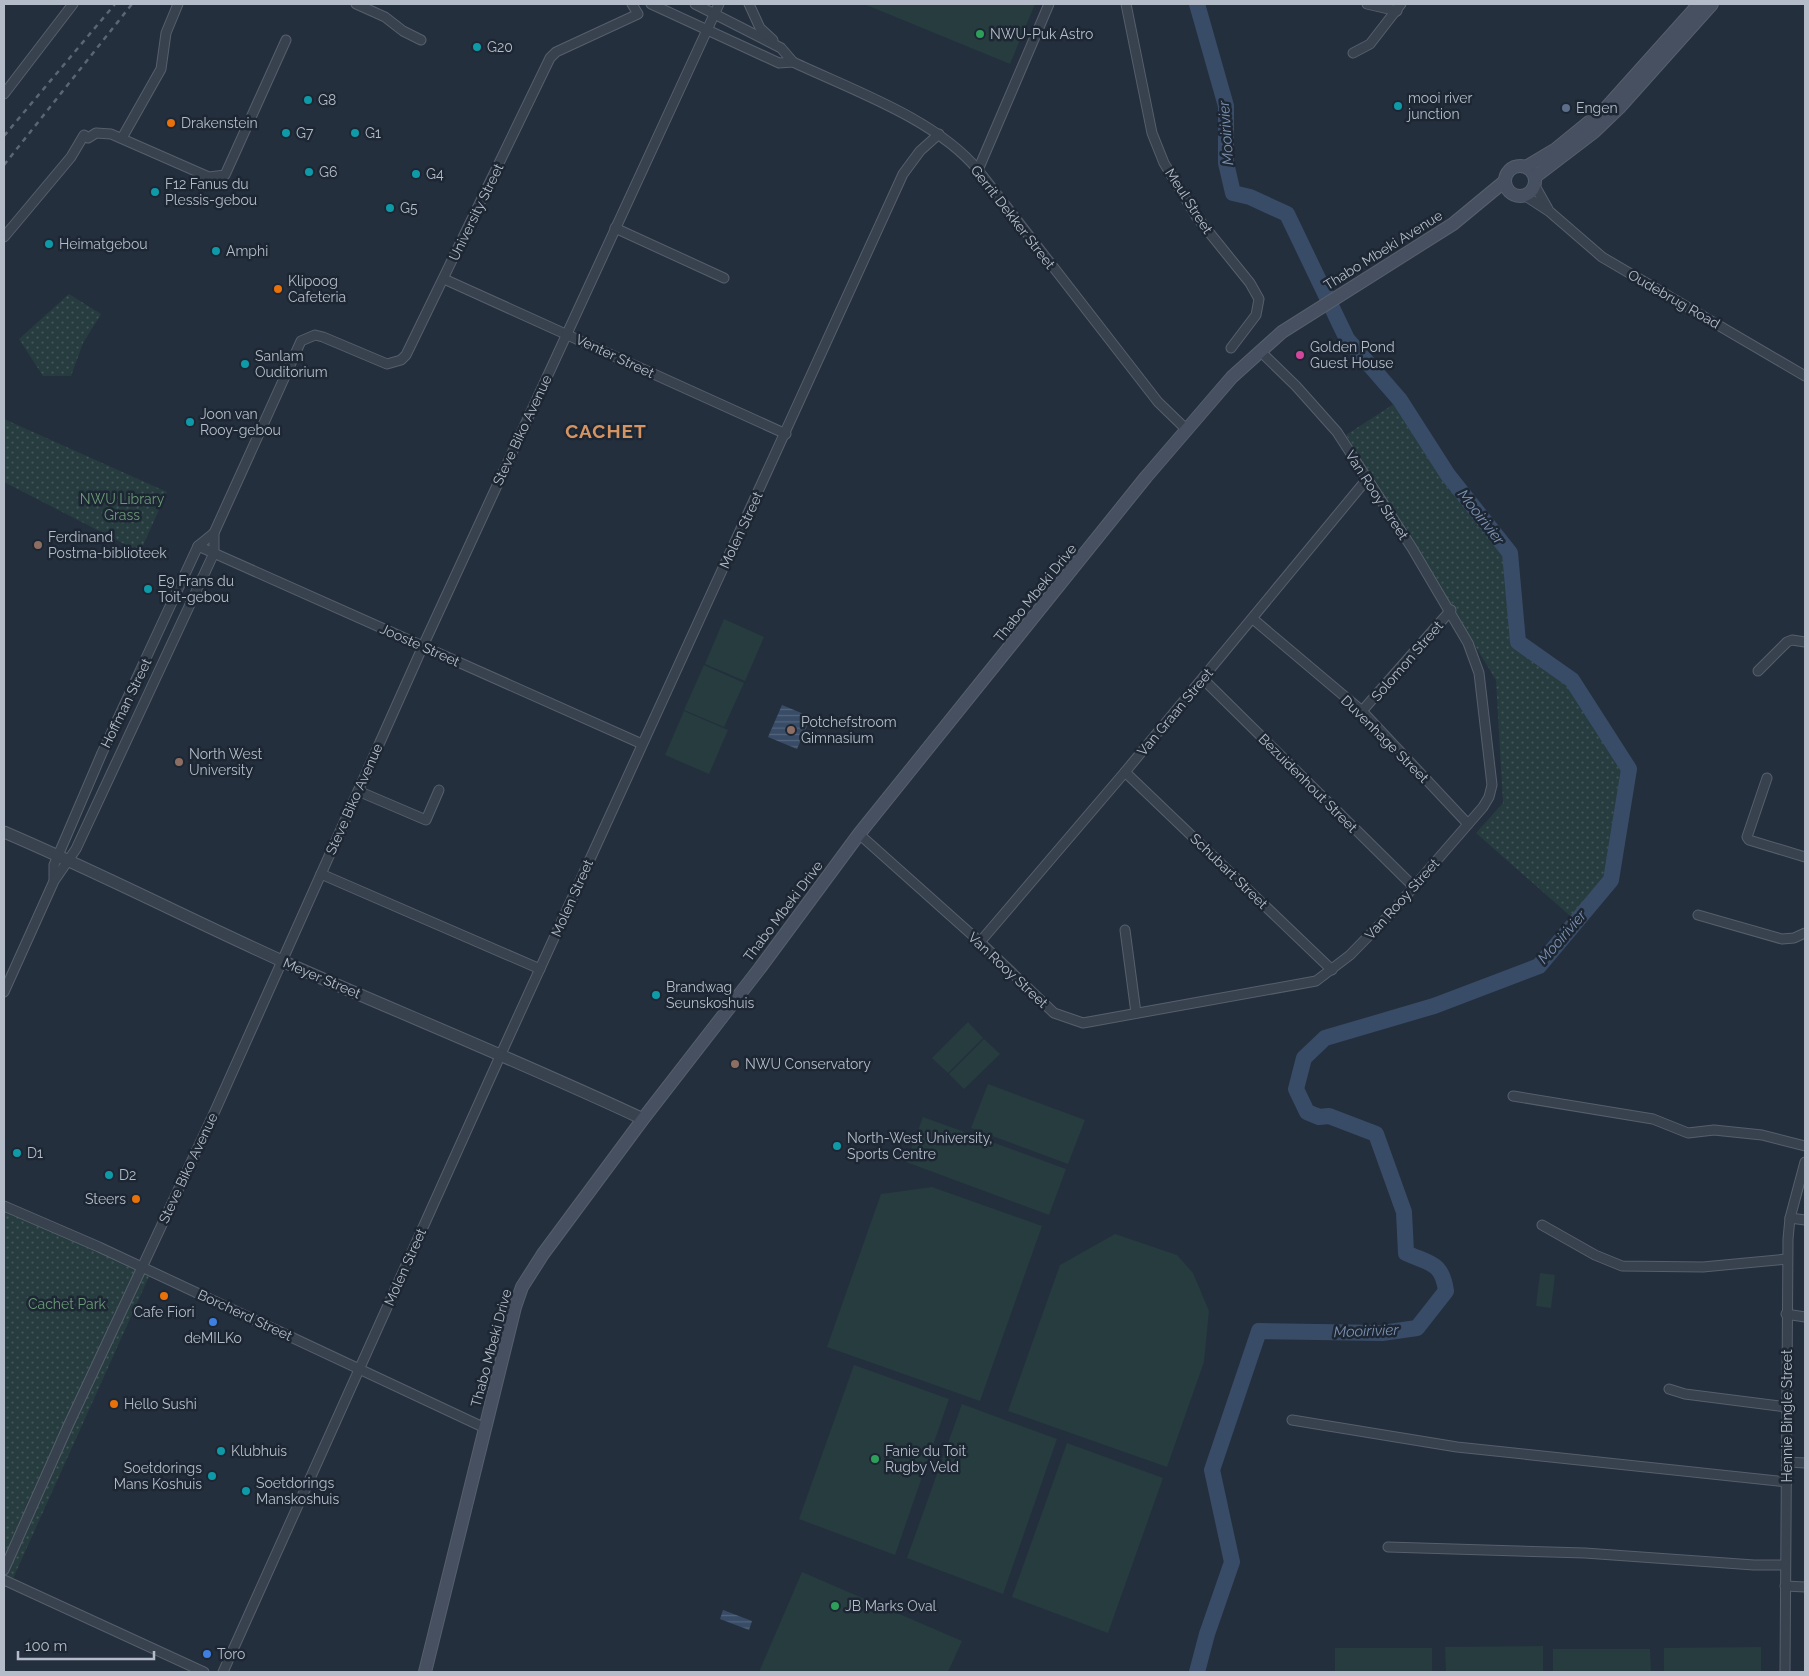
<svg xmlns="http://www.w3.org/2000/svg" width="1809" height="1676" viewBox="0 0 1809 1676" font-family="Raleway,sans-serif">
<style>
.grass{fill:url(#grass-dots)}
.pitch{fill:#263c3f}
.water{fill:url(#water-rules)}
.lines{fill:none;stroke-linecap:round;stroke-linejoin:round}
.river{stroke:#394c67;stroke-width:16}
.minor-casing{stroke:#565f6c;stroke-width:11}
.tertiary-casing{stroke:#565f6c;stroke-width:13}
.secondary-casing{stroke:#565f6c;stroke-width:14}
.minor{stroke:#38414e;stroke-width:9}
.tertiary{stroke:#38414e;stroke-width:11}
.secondary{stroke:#465061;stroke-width:12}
.rail{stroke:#5a6575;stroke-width:2.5;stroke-dasharray:5 5;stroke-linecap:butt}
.leisure-dot{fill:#2e9e5b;stroke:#1d2633;stroke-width:2}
.culture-dot{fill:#0f9aa8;stroke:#1d2633;stroke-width:2}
.service-dot{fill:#5c6f8a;stroke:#1d2633;stroke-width:2}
.food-dot{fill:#e8710a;stroke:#1d2633;stroke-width:2}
.hotel-dot{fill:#d1479c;stroke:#1d2633;stroke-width:2}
.education-dot{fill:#8d6e63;stroke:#1d2633;stroke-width:2}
.shop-dot{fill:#3f7fe0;stroke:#1d2633;stroke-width:2}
.labels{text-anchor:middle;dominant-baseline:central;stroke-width:5;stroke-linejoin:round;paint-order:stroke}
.poi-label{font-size:14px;fill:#b4bcc9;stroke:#1d2633;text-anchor:start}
.street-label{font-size:14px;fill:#b4bcc9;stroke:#1d2633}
.park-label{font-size:14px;fill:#6b9a76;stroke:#1d2633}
.water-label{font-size:15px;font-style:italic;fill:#7c92b1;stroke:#1d2633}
.district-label{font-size:19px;font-weight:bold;letter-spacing:1px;fill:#d59563;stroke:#1d2633}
</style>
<defs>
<pattern id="grass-dots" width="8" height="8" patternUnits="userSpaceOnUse" patternTransform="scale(1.25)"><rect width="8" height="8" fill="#263c3f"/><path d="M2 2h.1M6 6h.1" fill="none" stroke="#435659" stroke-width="1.8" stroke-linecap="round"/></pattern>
<pattern id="water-rules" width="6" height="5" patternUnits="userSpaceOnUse" patternTransform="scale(1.25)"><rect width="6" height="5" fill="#394c67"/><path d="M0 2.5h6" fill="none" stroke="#53647b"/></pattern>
</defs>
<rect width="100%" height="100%" fill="#242f3e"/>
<g class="grass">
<path d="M69,294L101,314L83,343L71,376H43L19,339Z"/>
<path d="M1400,400L1448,475L1510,553L1518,642L1572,680L1629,769L1611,880L1576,921L1476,833L1503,803L1496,680L1346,435Z"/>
<path d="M4,419L167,492L140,552L4,482Z"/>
<path d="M4,1206L151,1272L11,1583L4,1579Z"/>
</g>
<g class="pitch">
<path d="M864,4H1035L1010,64Z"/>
<path d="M724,619L764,637L745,681L705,664Z"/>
<path d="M704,665L744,683L724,727L684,710Z"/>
<path d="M684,711L728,730L709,774L665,755Z"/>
<path d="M968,1022L983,1038L948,1073L932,1058Z"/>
<path d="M984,1039L1000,1054L964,1089L949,1074Z"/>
<path d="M988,1084L1085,1120L1068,1164L971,1128Z"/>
<path d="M923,1117L1066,1169L1049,1215L906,1162Z"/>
<path d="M932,1187L1042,1226L980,1401L827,1347L881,1194Z"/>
<path d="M1115,1234L1177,1255L1193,1273L1209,1311L1204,1362L1167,1467L1008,1411L1060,1265Z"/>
<path d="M1540,1273L1555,1275L1551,1308L1536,1306Z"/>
<path d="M854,1365L949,1399L895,1555L799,1519Z"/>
<path d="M962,1404L1057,1439L1003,1594L907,1558Z"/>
<path d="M1067,1443L1163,1478L1108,1633L1012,1597Z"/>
<path d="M802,1572L962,1641L948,1672H759Z"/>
<path d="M1543,1646V1672H1446L1445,1647Z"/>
<path d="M1761,1647V1672H1664V1648Z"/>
<rect x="1335" y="1648" width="97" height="24"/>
<path d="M1553,1649H1650L1651,1672H1553Z"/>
</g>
<g class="water">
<path d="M782,705L811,717L797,749L768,737Z"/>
<path d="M723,1610L752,1621L749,1630L720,1619Z"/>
</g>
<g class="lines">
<path class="river" d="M1197,1672L1207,1634L1232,1562L1212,1470L1259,1331L1382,1333L1417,1328L1446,1291C1442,1262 1430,1264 1406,1253L1404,1212L1376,1134L1329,1116L1319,1117L1307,1112L1296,1089L1304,1058L1325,1038L1434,1006L1539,966L1611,880L1629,769L1572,680L1518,642L1510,553L1448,475L1400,400L1347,339L1287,214L1250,197L1233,193L1226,163V106L1197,4"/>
<g class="minor-casing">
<g id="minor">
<path d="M356,4L385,17L403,31L421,40"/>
<path d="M651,4L779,63L793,62"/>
<path d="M695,4L781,48L793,62C852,90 936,119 978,170L1158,402L1187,430"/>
<path d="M749,4L760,28L773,40"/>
<path d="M1126,4L1152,133L1164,163L1196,216L1250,283L1259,299L1256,315L1231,348"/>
<path d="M1367,4L1397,11"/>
<path d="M1353,53L1370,44L1401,4"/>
<path d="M4,94L73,4"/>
<path d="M122,138L161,69L166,33L178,4"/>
<path d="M978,170L1049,4"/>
<path d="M1535,186L1548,209"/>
<path d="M1524,195L1550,212L1602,257L1805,376"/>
<path d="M615,228L724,278"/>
<path d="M4,237L71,157L84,135L88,138L96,133L111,134L209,177L225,175L286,40"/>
<path d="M444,279L786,434"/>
<path d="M198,546L642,744"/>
<path d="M1253,619L1362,711L1468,824"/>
<path d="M1758,671L1787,642L1792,640L1805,642"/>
<path d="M1203,679L1414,887"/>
<path d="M1362,711L1451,610"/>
<path d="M1125,772L1332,970"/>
<path d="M1767,778L1747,837L1749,840L1805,857"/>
<path d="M358,791L426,820L439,790"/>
<path d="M859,834L980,942L1054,1013L1083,1023L1316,981L1350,955L1391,913L1483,807L1489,797L1492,785L1479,673L1468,643L1412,548L1337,432L1296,386L1260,351"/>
<path d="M321,874L540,969"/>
<path d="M54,879V865L102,753L198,546L214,533"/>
<path d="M1698,915L1782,939L1794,938L1805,933"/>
<path d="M1125,930L1136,1013"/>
<path d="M980,942L1125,772L1367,479"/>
<path d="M4,992L54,881L76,849L214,553V533L301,341L315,335L323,337L387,364L401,360L406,355L550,58L556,52L638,14L632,4"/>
<path d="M1513,1096L1653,1119L1688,1133L1714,1130L1762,1135L1805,1146"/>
<path d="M4,1206L99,1247L485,1428"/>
<path d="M1790,1218L1805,1220"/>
<path d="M1542,1225L1595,1255L1622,1266L1703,1267L1787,1259"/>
<path d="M1786,1314L1805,1317"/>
<path d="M1669,1389L1685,1394L1787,1407"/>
<path d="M1292,1420L1457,1447L1787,1482"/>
<path d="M1788,1462L1805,1463"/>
<path d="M1388,1547L1585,1553L1754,1565H1785"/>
<path d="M4,1570L68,1426L215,1111L423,646L719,4"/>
<path d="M4,1580L204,1672"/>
<path d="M1785,1586L1805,1587"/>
<path d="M223,1672L501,1054L903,174L920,151L939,134"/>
<path d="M1785,1672L1788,1239L1790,1218L1805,1162"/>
</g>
</g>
<g class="tertiary-casing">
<path id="tertiary" d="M4,832C98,872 189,919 282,961C402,1014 524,1063 643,1119"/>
</g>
<g class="secondary-casing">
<g id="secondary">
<circle cx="1520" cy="181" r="15"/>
<path d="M1526,167L1556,149L1605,109L1699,4"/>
<path d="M1535,177L1594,132L1619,108L1712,4"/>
<path d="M425,1672L515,1307L522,1287L543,1254L643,1119L760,968L859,834L1146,477L1232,377L1282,332L1453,224L1505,181"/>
</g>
</g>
<use href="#minor" class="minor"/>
<use href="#tertiary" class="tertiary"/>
<use href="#secondary" class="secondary"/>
<g class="rail">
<path d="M4,136L115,4"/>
<path d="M4,165L132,4"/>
</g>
</g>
<g class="leisure-dot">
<circle cx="980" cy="34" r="5"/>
<circle cx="875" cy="1459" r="5"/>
<circle cx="835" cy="1606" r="5"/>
</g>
<g class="culture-dot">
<circle cx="477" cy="47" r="5"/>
<circle cx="308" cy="100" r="5"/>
<circle cx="1398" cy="106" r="5"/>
<circle cx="286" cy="133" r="5"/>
<circle cx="355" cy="133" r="5"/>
<circle cx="309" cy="172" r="5"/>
<circle cx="416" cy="174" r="5"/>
<circle cx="155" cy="192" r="5"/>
<circle cx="390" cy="208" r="5"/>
<circle cx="49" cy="244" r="5"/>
<circle cx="216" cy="251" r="5"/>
<circle cx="245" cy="364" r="5"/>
<circle cx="190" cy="422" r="5"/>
<circle cx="148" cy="589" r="5"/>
<circle cx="656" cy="995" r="5"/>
<circle cx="837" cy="1146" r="5"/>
<circle cx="17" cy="1153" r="5"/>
<circle cx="109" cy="1175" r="5"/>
<circle cx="221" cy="1451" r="5"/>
<circle cx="212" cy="1476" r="5"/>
<circle cx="246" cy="1491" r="5"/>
</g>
<circle class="service-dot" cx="1566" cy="108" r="5"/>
<g class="food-dot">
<circle cx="171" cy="123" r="5"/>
<circle cx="278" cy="289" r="5"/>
<circle cx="136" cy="1199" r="5"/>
<circle cx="164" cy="1296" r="5"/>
<circle cx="114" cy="1404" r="5"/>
</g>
<circle class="hotel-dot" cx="1300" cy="355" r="5"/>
<g class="education-dot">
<circle cx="38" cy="545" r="5"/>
<circle cx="791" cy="730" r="5"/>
<circle cx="179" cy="762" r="5"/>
<circle cx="735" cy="1064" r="5"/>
</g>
<g class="shop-dot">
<circle cx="213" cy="1322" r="5"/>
<circle cx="207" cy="1654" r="5"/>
</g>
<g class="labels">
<g class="poi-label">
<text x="990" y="34">NWU-Puk Astro</text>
<text x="487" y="47">G20</text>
<text x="1408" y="98">mooi river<tspan x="1408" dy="16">junction</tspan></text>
<text x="318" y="100">G8</text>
<text x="1576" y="108">Engen</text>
<text x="181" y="123">Drakenstein</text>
<text x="296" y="133">G7</text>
<text x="365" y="133">G1</text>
<text x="319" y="172">G6</text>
<text x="426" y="174">G4</text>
<text x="165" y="184">F12 Fanus du<tspan x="165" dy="16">Plessis-gebou</tspan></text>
<text x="400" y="208">G5</text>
<text x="59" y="244">Heimatgebou</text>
<text x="226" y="251">Amphi</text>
<text x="288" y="281">Klipoog<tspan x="288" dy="16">Cafeteria</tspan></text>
<text x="1310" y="347">Golden Pond<tspan x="1310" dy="16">Guest House</tspan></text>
<text x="255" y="356">Sanlam<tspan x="255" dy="16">Ouditorium</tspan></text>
<text x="200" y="414">Joon van<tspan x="200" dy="16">Rooy-gebou</tspan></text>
<text x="48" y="537">Ferdinand<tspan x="48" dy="16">Postma-biblioteek</tspan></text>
<text x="158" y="581">E9 Frans du<tspan x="158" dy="16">Toit-gebou</tspan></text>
<text x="801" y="722">Potchefstroom<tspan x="801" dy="16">Gimnasium</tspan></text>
<text x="189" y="754">North West<tspan x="189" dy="16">University</tspan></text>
<text x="666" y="987">Brandwag<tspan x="666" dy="16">Seunskoshuis</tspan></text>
<text x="745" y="1064">NWU Conservatory</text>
<text x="847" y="1138">North-West University,<tspan x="847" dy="16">Sports Centre</tspan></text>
<text x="27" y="1153">D1</text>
<text x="119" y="1175">D2</text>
<text x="126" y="1199" text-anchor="end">Steers</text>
<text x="164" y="1312" text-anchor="middle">Cafe Fiori</text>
<text x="213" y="1338" text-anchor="middle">deMILKo</text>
<text x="124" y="1404">Hello Sushi</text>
<text x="231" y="1451">Klubhuis</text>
<text x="885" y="1451">Fanie du Toit<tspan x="885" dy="16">Rugby Veld</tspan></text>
<text x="202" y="1468" text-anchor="end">Soetdorings<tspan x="202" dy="16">Mans Koshuis</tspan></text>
<text x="256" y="1483">Soetdorings<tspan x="256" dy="16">Manskoshuis</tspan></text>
<text x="845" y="1606">JB Marks Oval</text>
<text x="217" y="1654">Toro</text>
</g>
<g class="street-label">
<text transform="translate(1189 201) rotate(57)">Meul Street</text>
<text transform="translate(476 212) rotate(-64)">University Street</text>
<text transform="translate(1013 217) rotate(52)">Gerrit Dekker Street</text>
<text transform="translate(1383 250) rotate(-32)">Thabo Mbeki Avenue</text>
<text transform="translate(1674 299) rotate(30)">Oudebrug Road</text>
<text transform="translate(615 356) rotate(25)">Venter Street</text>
<text transform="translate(522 430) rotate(-65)">Steve Biko Avenue</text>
<text transform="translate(1377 495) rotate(57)">Van Rooy Street</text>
<text transform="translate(741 530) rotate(-65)">Molen Street</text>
<text transform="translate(1035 593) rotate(-51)">Thabo Mbeki Drive</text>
<text transform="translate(420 645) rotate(24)">Jooste Street</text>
<text transform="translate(1407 661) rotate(-49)">Solomon Street</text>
<text transform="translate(126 703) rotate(-64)">Hoffman Street</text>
<text transform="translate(1175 712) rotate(-50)">Van Graan Street</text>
<text transform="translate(1385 739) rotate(45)">Duvenhage Street</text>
<text transform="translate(1308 783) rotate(45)">Bezuidenhout Street</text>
<text transform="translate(354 799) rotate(-66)">Steve Biko Avenue</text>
<text transform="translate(1229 871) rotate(44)">Schubart Street</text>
<text transform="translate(572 898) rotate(-66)">Molen Street</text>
<text transform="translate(1402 899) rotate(-48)">Van Rooy Street</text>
<text transform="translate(783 911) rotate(-53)">Thabo Mbeki Drive</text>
<text transform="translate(1008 970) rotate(43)">Van Rooy Street</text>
<text transform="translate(322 978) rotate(23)">Meyer Street</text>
<text transform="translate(188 1168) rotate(-65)">Steve Biko Avenue</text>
<text transform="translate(405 1267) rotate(-66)">Molen Street</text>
<text transform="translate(245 1315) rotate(25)">Borcherd Street</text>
<text transform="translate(491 1348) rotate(-75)">Thabo Mbeki Drive</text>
<text transform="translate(1787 1416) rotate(-90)">Hennie Bingle Street</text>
</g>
<g class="park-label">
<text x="122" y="499">NWU Library<tspan x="122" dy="16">Grass</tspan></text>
<text x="67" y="1304">Cachet Park</text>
</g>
<g class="water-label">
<text transform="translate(1226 133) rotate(-94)">Mooirivier</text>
<text transform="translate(1481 517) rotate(52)">Mooirivier</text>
<text transform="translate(1562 937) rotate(-49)">Mooirivier</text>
<text transform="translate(1366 1331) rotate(-2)">Mooirivier</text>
</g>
<g class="district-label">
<text x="606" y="431">CACHET</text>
</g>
</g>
<rect width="1809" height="1676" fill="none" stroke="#b4bcc9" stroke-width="10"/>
<path d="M18 1651v8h136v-8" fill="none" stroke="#b4bcc9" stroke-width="2.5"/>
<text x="25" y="1651" font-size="15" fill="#b4bcc9" stroke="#1d2633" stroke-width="4" paint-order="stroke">100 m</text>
</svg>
